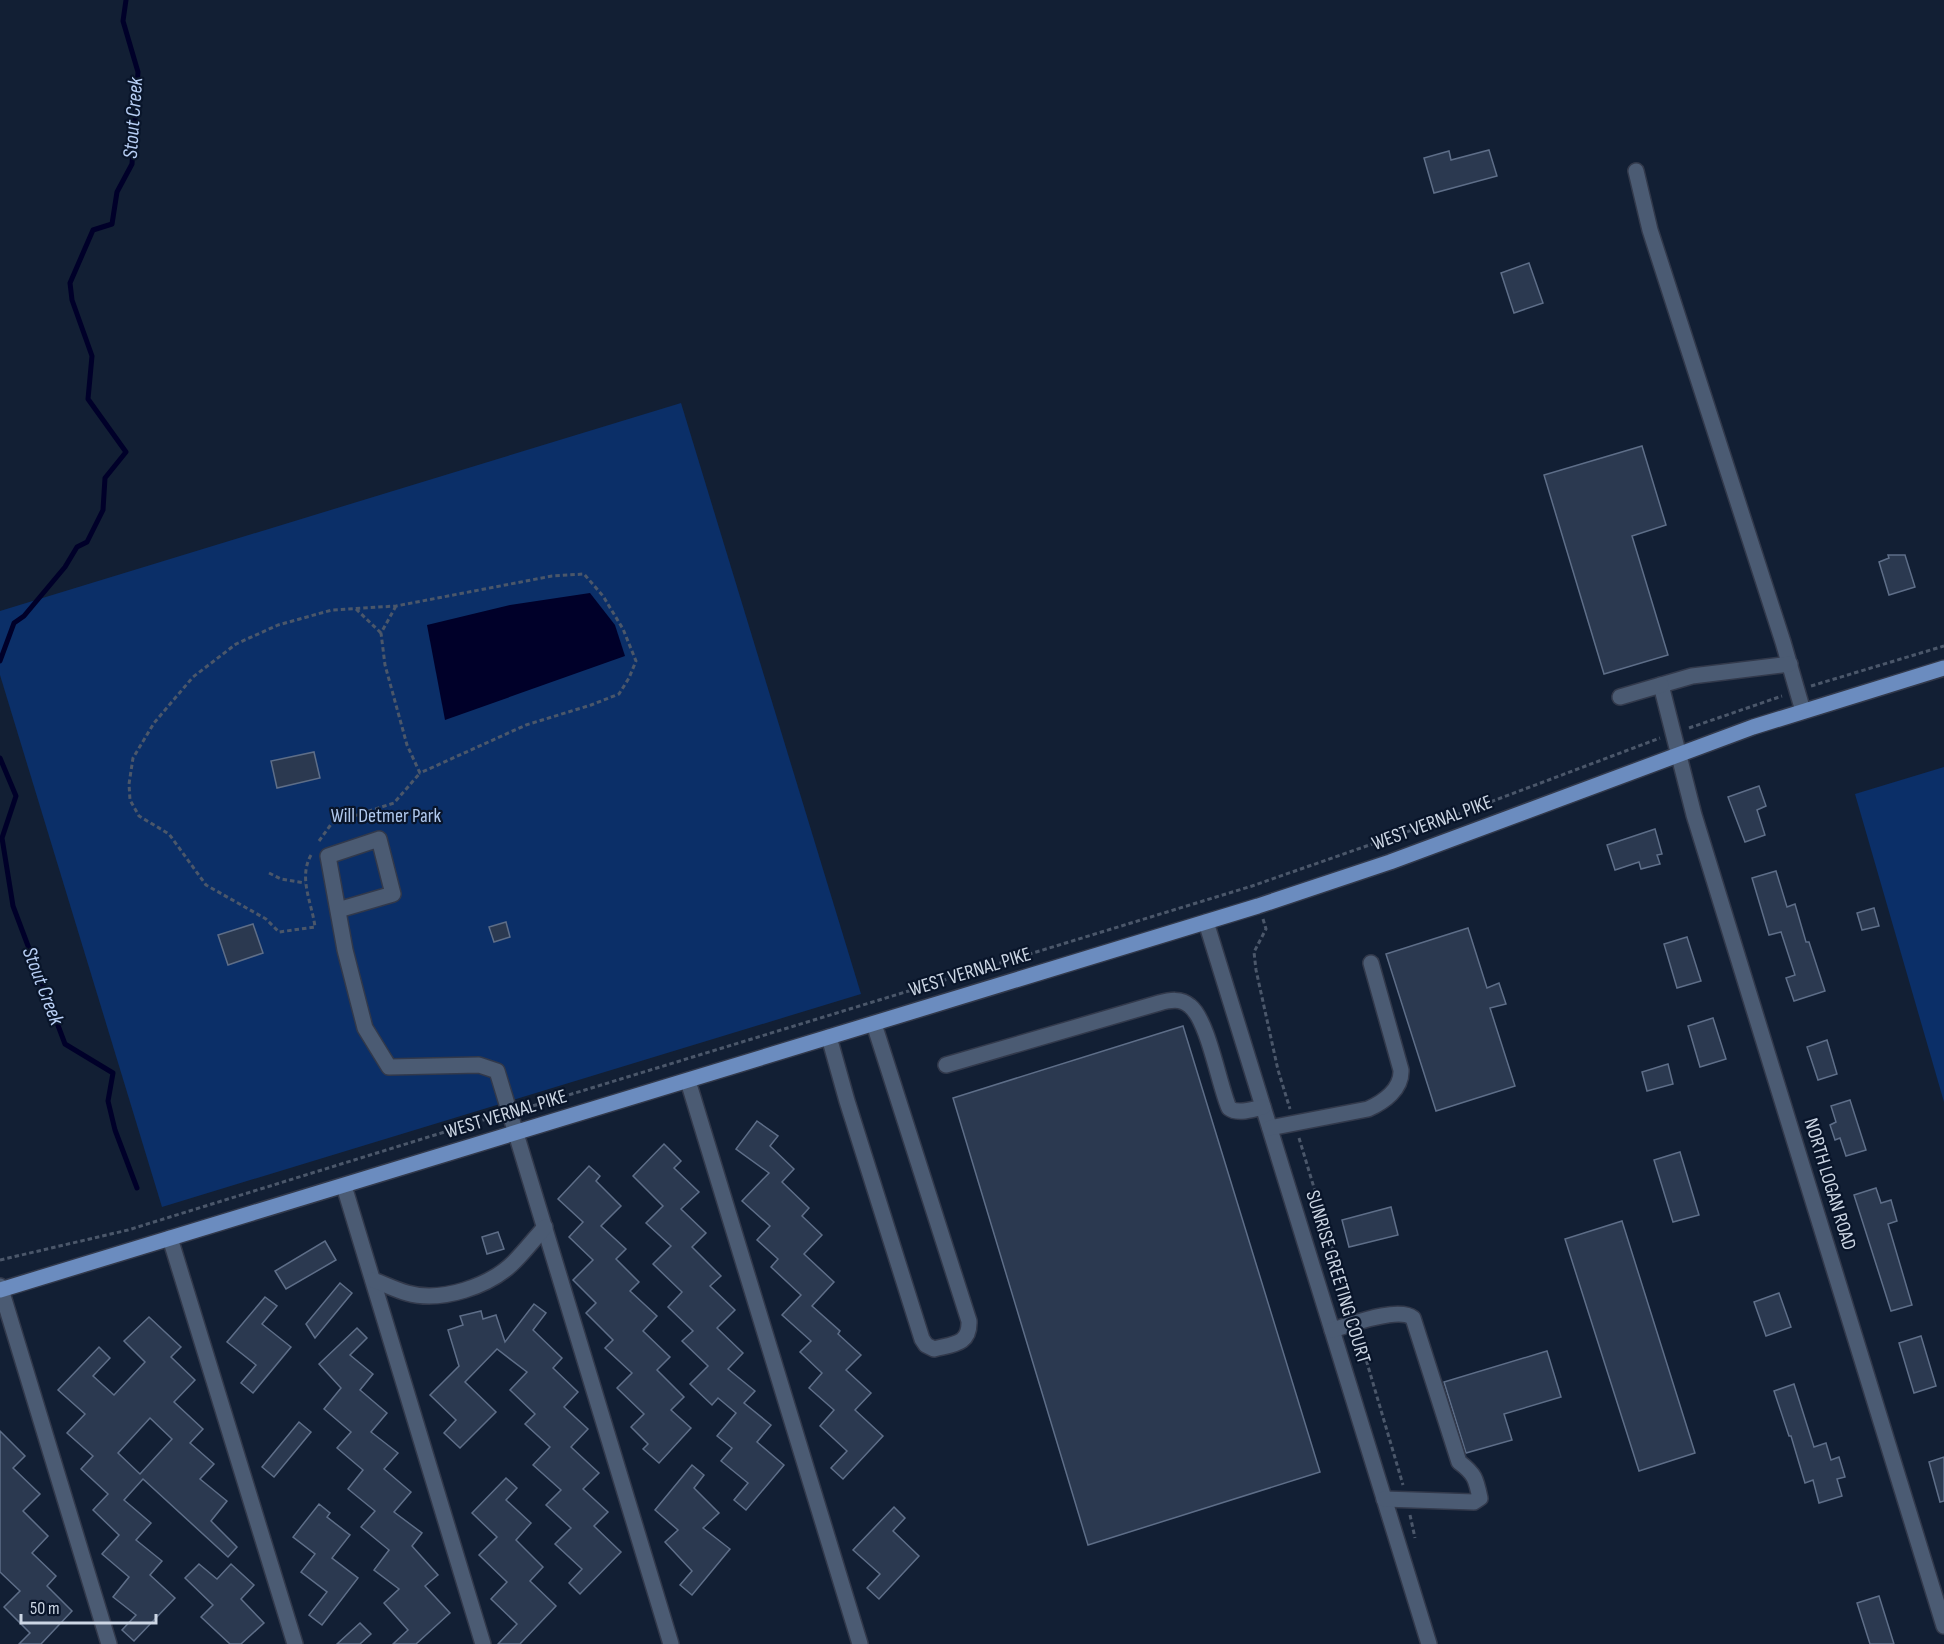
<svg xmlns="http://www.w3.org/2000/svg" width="1944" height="1644" viewBox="0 0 1944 1644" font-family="'Sofia Sans Condensed',sans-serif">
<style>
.green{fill:#0b2f68}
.water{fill:#000029}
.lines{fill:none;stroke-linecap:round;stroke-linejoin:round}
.stream{stroke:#000029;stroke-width:5}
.building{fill:#2b3950;stroke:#5e6e88;stroke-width:1.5;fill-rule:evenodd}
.minor-casing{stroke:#32394b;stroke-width:18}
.major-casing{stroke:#32394b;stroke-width:18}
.path{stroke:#4b576a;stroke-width:3;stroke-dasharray:4.5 3;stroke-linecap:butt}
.minor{stroke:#4b5b73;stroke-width:15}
.major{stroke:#6b8cbf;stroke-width:15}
.labels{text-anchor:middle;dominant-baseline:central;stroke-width:4.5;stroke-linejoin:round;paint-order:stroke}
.park-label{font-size:20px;fill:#b0c8ed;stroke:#09152a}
.street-label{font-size:20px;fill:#ccd6e4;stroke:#09152a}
.water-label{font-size:21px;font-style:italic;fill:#b7cef4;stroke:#09152a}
</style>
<rect width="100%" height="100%" fill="#121f34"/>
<g class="green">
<path d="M681,403L861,994L162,1207L0,675V611Z"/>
<path d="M1944,767V1102L1855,794Z"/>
</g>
<path class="water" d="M590,593L615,625L625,656L445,720L427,625L510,605Z"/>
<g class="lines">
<g class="stream">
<path d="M0,661L14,623L24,616L65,567L77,547L87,542L103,510L105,478L126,452L88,399L92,356L72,300L70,283L93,230L112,224L117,192L132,164L138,72L123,21L126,0"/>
<path d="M0,758L16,796L2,838L13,906L65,1044L113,1073L108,1101L115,1130L137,1188"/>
</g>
</g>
<g class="building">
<path d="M1489,150L1497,176L1434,193L1424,158L1449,151L1451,160Z"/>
<path d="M1529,263L1543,303L1514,313L1501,273Z"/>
<path d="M1642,446L1666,525L1632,536L1668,655L1604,674L1544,475Z"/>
<path d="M1888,555H1905L1915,587L1889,595L1879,562L1889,558Z"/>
<path d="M314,752L320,778L277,788L271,761Z"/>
<path d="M1759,786L1766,806L1757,810L1765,835L1745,842L1728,797Z"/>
<path d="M1655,829L1662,854L1657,855L1660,864L1641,869L1639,862L1615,870L1607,845Z"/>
<path d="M1776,871L1787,907L1795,904L1806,942H1809L1825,991L1794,1001L1786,978L1795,975L1781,932L1769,935L1752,878Z"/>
<path d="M1874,908L1879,926L1862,930L1857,913Z"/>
<path d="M506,922L510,937L494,942L489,927Z"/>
<path d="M253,924L263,953L228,965L218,935Z"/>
<path d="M1468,928L1487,988L1499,983L1506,1004L1490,1008L1515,1086L1436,1111L1386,954Z"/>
<path d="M1687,937L1701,981L1677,988L1664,944Z"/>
<path d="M1713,1018L1726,1059L1700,1067L1688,1026Z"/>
<path d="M1183,1026L1320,1472L1088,1545L953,1098Z"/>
<path d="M1827,1040L1837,1074L1818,1080L1807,1047Z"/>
<path d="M1668,1064L1673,1084L1647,1091L1642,1072Z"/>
<path d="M1850,1100L1866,1150L1846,1156L1840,1138L1835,1140L1830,1125L1836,1122L1831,1106Z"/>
<path d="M757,1121L778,1136L770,1146L794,1169L782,1182L809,1208L802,1216L822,1235L804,1254L834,1282L812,1306L840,1331L838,1334L861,1355L846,1370L871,1393L855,1410L883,1436L843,1479L831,1468L847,1451L820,1426L834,1410L809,1388L822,1373L800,1352L811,1341L782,1315L801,1295L771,1267L778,1259L757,1240L770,1226L742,1201L769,1173L736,1149Z"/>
<path d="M664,1144L681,1161L674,1168L699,1192L681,1209L706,1233L692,1247L721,1276L710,1286L735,1310L717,1328L743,1353L728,1369L755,1391L744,1403L771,1425L757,1442L784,1465L746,1510L734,1500L748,1483L721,1461L732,1448L717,1436L736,1413L718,1398L712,1405L690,1384L708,1366L682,1341L693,1331L668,1307L682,1292L653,1264L671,1246L646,1223L663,1206L633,1176Z"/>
<path d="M1680,1152L1699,1215L1673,1222L1654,1160Z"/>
<path d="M589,1166L600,1176L596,1181L621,1206L601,1226L626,1249L616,1259L639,1282L630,1291L657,1316L643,1331L670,1357L657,1370L684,1397L671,1410L691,1428L659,1463L643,1449L648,1444L631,1427L644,1414L617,1388L632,1373L605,1348L613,1340L586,1313L596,1303L573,1280L593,1260L569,1237L583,1222L558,1199Z"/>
<path d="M1876,1188L1881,1203L1891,1200L1897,1221L1888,1224L1912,1305L1891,1311L1854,1195Z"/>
<path d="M1391,1207L1398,1235L1349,1247L1342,1220Z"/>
<path d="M1622,1221L1695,1453L1639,1471L1565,1239Z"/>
<path d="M498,1232L504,1249L487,1254L482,1237Z"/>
<path d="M325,1241L336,1260L286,1289L275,1271Z"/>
<path d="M340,1283L352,1293L315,1338L306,1324Z"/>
<path d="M1779,1293L1791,1327L1766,1336L1754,1302Z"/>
<path d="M265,1297L277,1306L262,1324L291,1347L253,1393L241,1383L256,1365L227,1342Z"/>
<path d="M534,1304L546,1313L533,1330L562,1358L553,1368L578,1392L564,1407L588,1429L571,1447L599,1473L583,1489L608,1512L594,1526L621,1552L580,1594L569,1583L582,1569L555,1544L571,1528L546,1505L561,1490L533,1465L550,1447L525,1424L535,1414L510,1390L527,1372L497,1349L465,1382L496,1412L460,1448L444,1433L456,1420L430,1395L459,1366L448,1330L463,1325L460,1316L481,1311L483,1319L496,1315L505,1342Z"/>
<path d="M149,1317L181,1347L171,1357L195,1380L174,1402L203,1429L190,1443L214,1464L200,1479L227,1501L211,1521L237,1547L228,1557L143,1479L124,1500L151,1523L136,1540L162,1561L150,1575L175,1598L134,1641L122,1630L136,1615L113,1597L129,1577L102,1554L119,1535L93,1510L108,1494L81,1469L93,1456L67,1433L85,1414L58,1390L99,1347L110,1358L93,1376L114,1395L145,1362L124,1341ZM150,1418L172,1439L140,1474L118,1453Z"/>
<path d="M357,1328L367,1338L350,1355L373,1374L360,1390L387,1413L371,1432L398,1453L384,1469L411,1492L394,1512L422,1533L412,1546L438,1575L425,1586L450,1613L416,1644H393L408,1630L384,1603L399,1589L374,1570L389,1550L361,1527L375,1511L348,1489L363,1470L337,1448L351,1432L324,1409L341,1388L319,1364Z"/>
<path d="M1921,1336L1936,1386L1914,1393L1899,1343Z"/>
<path d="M1547,1351L1561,1397L1504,1414L1512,1440L1466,1453L1444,1382Z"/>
<path d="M1794,1384L1814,1447L1826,1443L1831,1460L1839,1457L1845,1477L1837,1479L1842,1496L1819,1503L1813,1480L1805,1483L1791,1436H1789L1774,1391Z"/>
<path d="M299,1422L311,1432L274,1477L262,1467Z"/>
<path d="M0,1431L25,1456L13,1468L40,1494L23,1511L48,1536L32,1553L56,1576L47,1586L72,1611L41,1644H19L30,1633L4,1607L20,1591L0,1572Z"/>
<path d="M1944,1457V1501L1940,1502L1929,1462Z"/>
<path d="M692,1465L704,1475L694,1488L719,1513L703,1528L730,1549L692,1595L680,1585L692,1571L665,1542L678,1530L655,1510Z"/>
<path d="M506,1478L517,1488L506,1500L531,1523L516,1540L543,1567L530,1581L556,1606L520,1644H498L517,1624L491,1599L507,1582L479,1555L497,1537L472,1513Z"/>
<path d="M319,1504L330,1513L327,1517L350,1535L332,1558L358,1578L322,1625L309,1615L327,1592L301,1572L315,1554L293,1537Z"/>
<path d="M894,1507L905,1518L893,1531L919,1556L879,1599L867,1588L880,1574L853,1550Z"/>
<path d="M199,1564L217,1579L231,1564L254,1585L241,1599L264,1623L241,1644H230L201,1617L213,1605L185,1578Z"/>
<path d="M1879,1596L1894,1644H1870L1857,1603Z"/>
<path d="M360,1623L371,1634L360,1644H337Z"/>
</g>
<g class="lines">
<g class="minor-casing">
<g id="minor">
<path d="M1636,171L1650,230L1783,642L1803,711"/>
<path d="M1790,664L1692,676L1661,685L1694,815L1944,1626"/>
<path d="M1620,697L1661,685"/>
<path d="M338,910L393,894L379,839L328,856L345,950L365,1028L389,1067L479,1065L497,1071L671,1644"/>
<path d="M1206,922L1429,1644"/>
<path d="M829,1037L847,1101L922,1339L926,1345L934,1349C953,1344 970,1345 969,1321L874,1024"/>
<path d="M946,1065L1159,1003C1170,1000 1181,998 1190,1006C1208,1020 1219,1085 1229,1108C1238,1115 1253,1109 1263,1107"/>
<path d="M688,1081L860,1644"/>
<path d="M1270,1128L1368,1109C1384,1102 1402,1089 1401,1070L1371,963"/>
<path d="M344,1186L483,1644"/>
<path d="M170,1238L295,1644"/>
<path d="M373,1280C384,1284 396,1290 407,1293C441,1303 490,1286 514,1262C525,1251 535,1238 545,1227"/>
<path d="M0,1286L109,1644"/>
<path d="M1332,1330C1350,1325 1398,1306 1413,1318L1459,1462C1475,1474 1476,1479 1480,1498L1474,1502L1384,1499"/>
</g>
</g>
<g class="major-casing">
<path id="major" d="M0,1290L1258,906L1390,862L1753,727L1944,668"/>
</g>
<g class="path">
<path d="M356,609L381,633"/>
<path d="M1811,686L1944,646"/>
<path d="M1689,728L1782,696"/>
<path d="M319,841L332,823L394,803L420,773"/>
<path d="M311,855C298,878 312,903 315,927L279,932L266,919L206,885L169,834L139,816L130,800L129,784L133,758L154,723L193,677L236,644L278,625L332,610L396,606L552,576L584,574L603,596L623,629L636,661L629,678L619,694L591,705L526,725L420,773L407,745L385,665L381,633L396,606"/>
<path d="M269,873L281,879L305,883"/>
<path d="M1263,919L1266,929L1254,952L1256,970L1278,1070L1290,1109"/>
<path d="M526,1108L1252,886L1461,813L1660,738"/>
<path d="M1299,1138L1350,1307"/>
<path d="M0,1260L128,1230L493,1117"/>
<path d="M1360,1339L1403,1485"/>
<path d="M1410,1515L1415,1538"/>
</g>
<use href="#minor" class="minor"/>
<use href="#major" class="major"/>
</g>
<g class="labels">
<g class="park-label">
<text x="386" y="816">Will Detmer Park</text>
</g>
<g class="street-label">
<text transform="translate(1432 823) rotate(-20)">WEST VERNAL PIKE</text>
<text transform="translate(970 972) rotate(-17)">WEST VERNAL PIKE</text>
<text transform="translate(506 1114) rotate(-17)">WEST VERNAL PIKE</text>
<text transform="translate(1830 1184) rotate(73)">NORTH LOGAN ROAD</text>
<text transform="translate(1338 1277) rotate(73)">SUNRISE GREETING COURT</text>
</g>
<g class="water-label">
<text transform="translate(133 118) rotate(-86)">Stout Creek</text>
<text transform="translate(43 986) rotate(69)">Stout Creek</text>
</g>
</g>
<path d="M21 1614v9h135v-9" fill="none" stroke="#ccd6e4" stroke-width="3"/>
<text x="30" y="1614" font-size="18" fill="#ccd6e4" stroke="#09152a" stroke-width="4.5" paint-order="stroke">50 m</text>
</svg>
